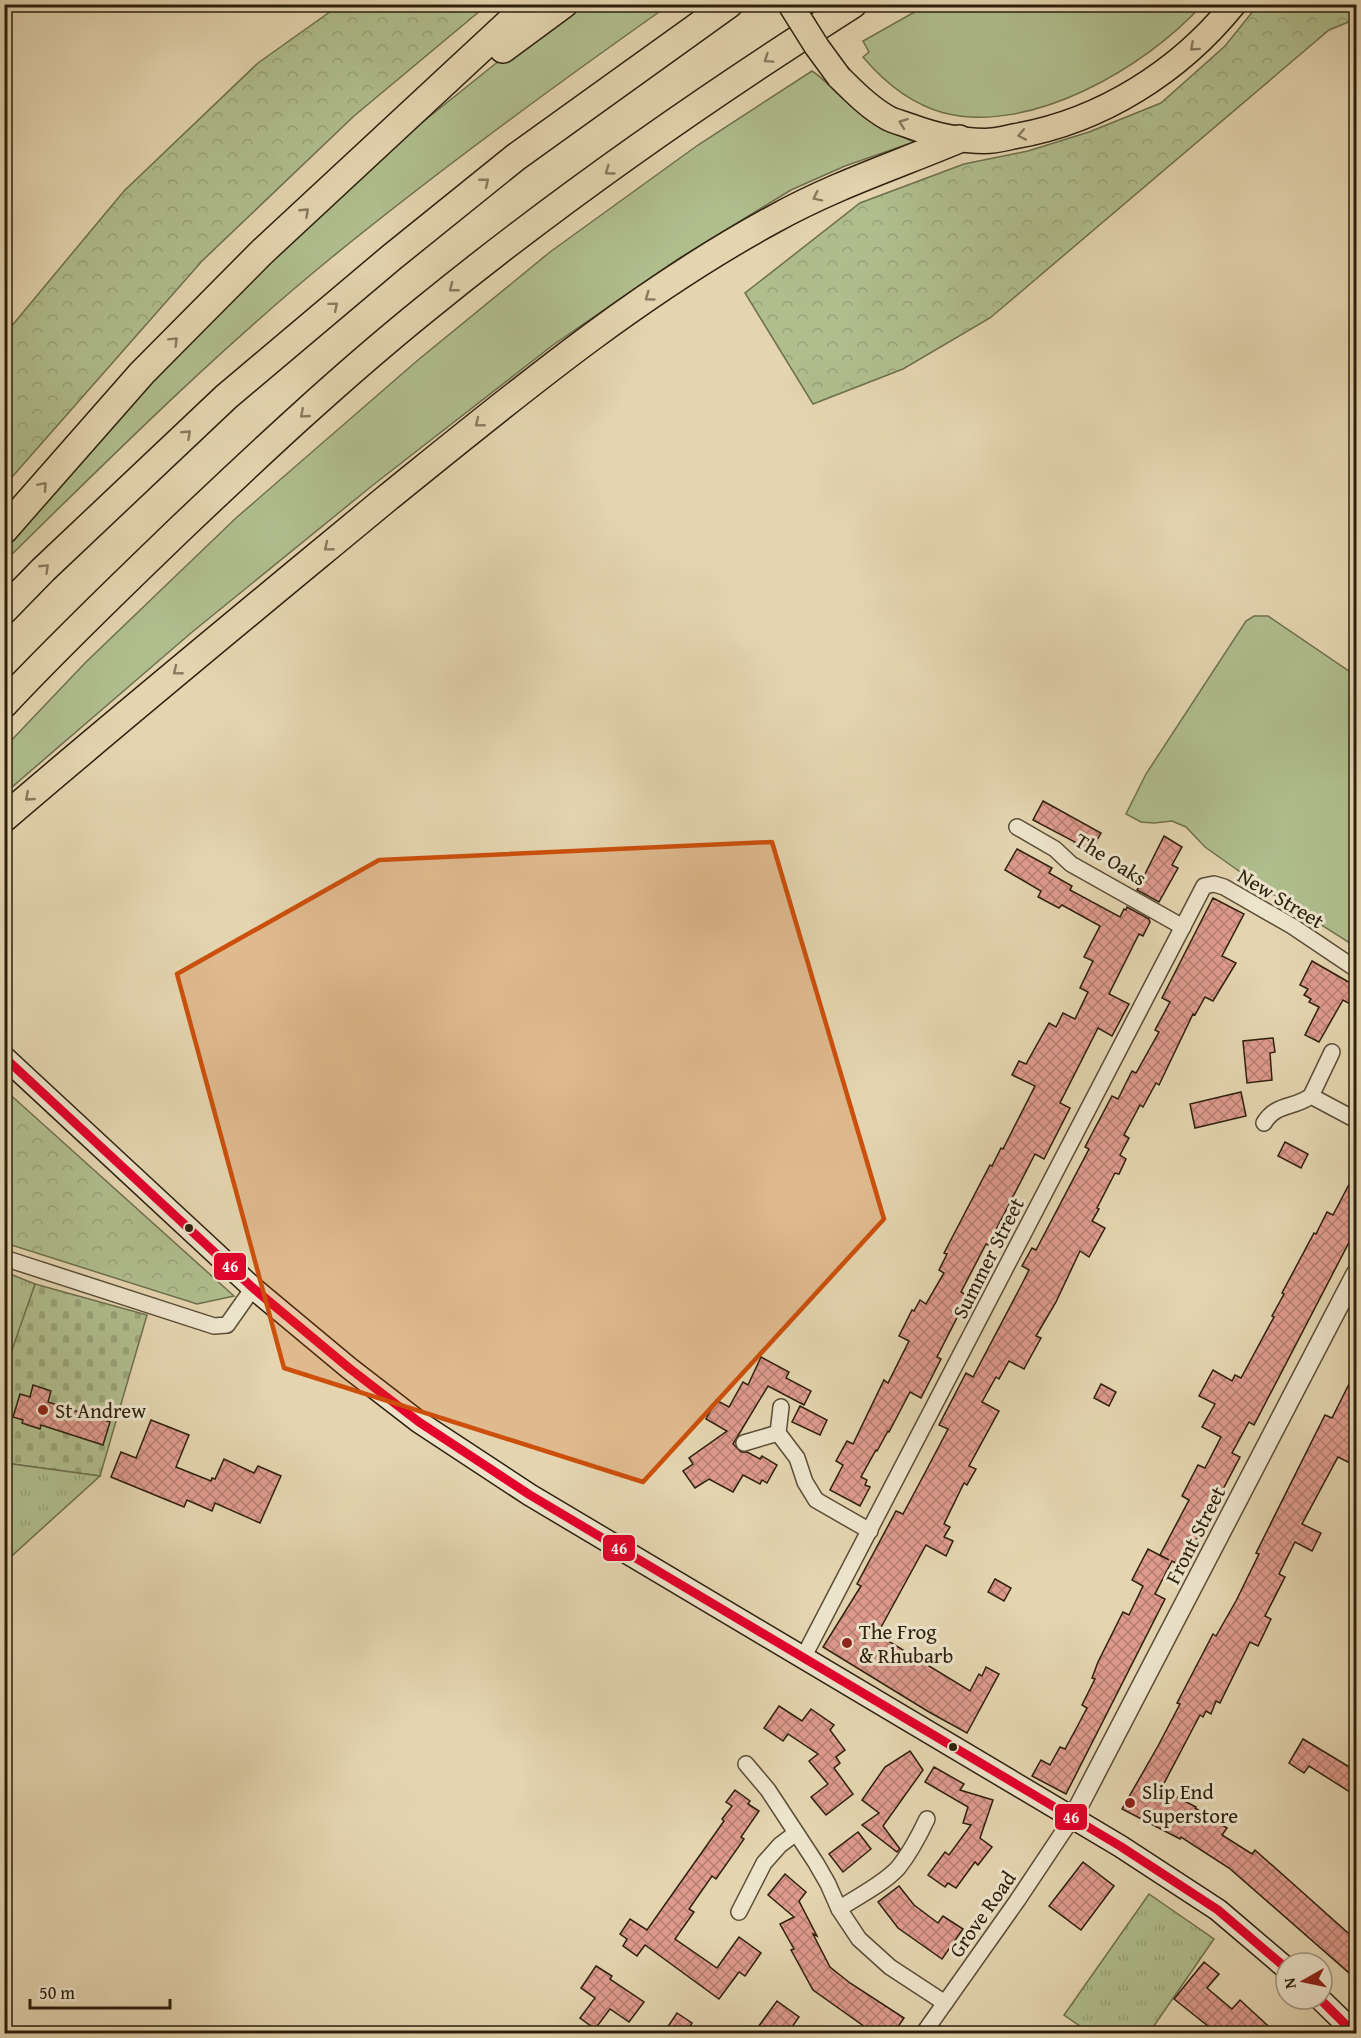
<svg xmlns="http://www.w3.org/2000/svg" width="1361" height="2038" viewBox="0 0 1361 2038" font-family="'Gentium Book Plus',serif">
<style>
.grass{fill:#b0be8e;stroke:#6e6f4e;stroke-width:1.5}
.forest{fill:url(#forest-crowns);stroke:#6e6f4e;stroke-width:1.5}
.cemetery{fill:url(#cemetery-stones);stroke:#6e6f4e;stroke-width:1.5}
.park{fill:url(#park-tufts);stroke:#6e6f4e;stroke-width:1.5}
.building{fill:url(#building-cross-hatch);stroke:#2d200d;stroke-width:1.5}
.lines{fill:none;stroke-linecap:round;stroke-linejoin:round}
.minor-casing{stroke:#5b4d36;stroke-width:18}
.tertiary-casing{stroke:#5b4d36;stroke-width:21}
.secondary-casing{stroke:#2d200d;stroke-width:24}
.trunk-casing{stroke:#2d200d;stroke-width:27}
.motorway-casing{stroke:#2d200d;stroke-width:30}
.minor{stroke:#ede4cc;stroke-width:15}
.tertiary{stroke:#ede4cc;stroke-width:18}
.secondary{stroke:#ede4cc;stroke-width:21}
.trunk{stroke:#e4d5b0;stroke-width:24}
.motorway{stroke:#e4d5b0;stroke-width:27}
.trunk-bridge-casing{stroke:#2d200d;stroke-width:27;stroke-linecap:butt}
.trunk-bridge{stroke:#e4d5b0;stroke-width:24}
.bus-1-casing{stroke:#ede4cc;stroke-width:14}
.bus-1{stroke:#e4002b;stroke-width:9}
.oneway{stroke:#887a5e}
.marked{fill:#cc500c;fill-opacity:0.2;stroke:#cc500c;stroke-width:4.5;stroke-linejoin:round}
.bus-dot{fill:#2d200d;stroke:#ede4cc;stroke-width:2}
.poi-dot{fill:#8f2418;stroke:#ede4cc;stroke-width:2}
.labels{text-anchor:middle;dominant-baseline:central;stroke-width:6;stroke-linejoin:round;paint-order:stroke}
.street-label{font-size:21px;fill:#2d200d;stroke:#ede4cc}
.poi-label{font-size:21px;fill:#2d200d;stroke:#ede4cc;text-anchor:start}
.line-badge{stroke:#ede4cc;stroke-width:2}
.badge-label{font-size:16px;text-anchor:middle;font-weight:bold;fill:#fff}
</style>
<defs>
<pattern id="forest-crowns" width="20" height="18" patternUnits="userSpaceOnUse" patternTransform="scale(1.5)"><rect width="20" height="18" fill="#b0be8e"/><path d="M2 6a3 3 0 1 1 6 0M12 15a3 3 0 1 1 6 0" fill="none" stroke="#98a379"/></pattern>
<pattern id="cemetery-stones" width="16" height="16" patternUnits="userSpaceOnUse" patternTransform="scale(1.5)"><rect width="16" height="16" fill="#b0be8e"/><path d="M2 7V4a2 2 0 0 1 4 0v3zM10 15v-3a2 2 0 0 1 4 0v3z" fill="#98a379"/></pattern>
<pattern id="park-tufts" width="24" height="20" patternUnits="userSpaceOnUse" patternTransform="scale(1.5)"><rect width="24" height="20" fill="#b0be8e"/><path d="M3 7l-1-3M5 7V3M7 7l1-3M15 17l-1-3M17 17v-4M19 17l1-3" fill="none" stroke="#98a379"/></pattern>
<pattern id="building-cross-hatch" width="8" height="8" patternUnits="userSpaceOnUse" patternTransform="scale(1.5)"><rect width="8" height="8" fill="#df9b8e"/><path d="M0 0l8 8M0 8l8-8" fill="none" stroke="#b57e72"/></pattern>
</defs>
<rect width="100%" height="100%" fill="#e4d5b0"/>
<filter id="stains"><feTurbulence type="fractalNoise" baseFrequency=".00333" numOctaves="4"/><feColorMatrix values="0 0 0 0 .2 0 0 0 0 .09 0 0 0 0 .02 0 0 0 .5 -.17"/></filter>
<radialGradient id="worn" r=".72"><stop offset=".6" stop-color="#630" stop-opacity="0"/><stop offset="1" stop-color="#630" stop-opacity=".3"/></radialGradient>
<g class="grass">
<path d="M576,5H669C554,86 440,169 331,258C216,352 110,458 5,561V550L113,423L254,275L409,133L505,56Z"/>
<path d="M927,5V4L1202,5C1146,67 1031,135 944,113C911,104 885,83 863,57L869,52L863,41Z"/>
<path d="M812,71C826,80 835,92 848,103C867,120 891,131 914,142L845,166L791,190L678,259L553,345L373,485L191,633L5,793V747L86,662L236,518L418,360L550,252L698,145Z"/>
<path d="M1254,616H1268L1356,676V947L1260,886L1205,847L1186,827L1172,821L1154,823L1141,822L1126,814L1146,774L1246,621Z"/>
</g>
<g class="forest">
<path d="M341,4L487,5L354,116L202,261L5,485V334L124,191L258,63Z"/>
<path d="M1258,5H1356V19L1329,30L990,318L903,369L813,404L745,293L860,203L964,164L1028,151L1089,132L1161,103L1225,46Z"/>
<path d="M5,1090L234,1296L197,1304L5,1243Z"/>
</g>
<path class="cemetery" d="M35,1284L147,1315L100,1476L5,1463L4,1370Z"/>
<g class="park">
<path d="M5,1272L35,1284L5,1370Z"/>
<path d="M5,1463L100,1476L5,1562L4,1463Z"/>
<path d="M1149,1894L1214,1939L1149,2033H1090L1064,2015Z"/>
</g>
<g class="building">
<path d="M1043,801L1101,833L1089,854L1074,845L1075,842L1033,820Z"/>
<path d="M1164,836L1182,847L1172,865L1178,868L1159,902L1137,890Z"/>
<path d="M1017,849L1052,868L1049,873L1072,886L1070,890L1120,917L1124,909L1126,910L1127,907L1149,919L1150,922L1143,936L1139,934L1109,994L1129,1004L1112,1036L1098,1028L1060,1103L1070,1108L1044,1159L1035,1154L988,1245L986,1244L961,1292L968,1296L937,1357L941,1359L921,1398L910,1392L889,1432L888,1431L877,1451L876,1450L861,1477L867,1480L865,1485L870,1487L860,1506L830,1490L843,1465L836,1461L847,1441L853,1444L884,1380L888,1383L909,1341L899,1336L912,1310L914,1311L920,1300L926,1304L944,1273L939,1270L947,1254L944,1253L990,1165L992,1166L1001,1148L1003,1149L1035,1086L1012,1075L1019,1061L1026,1064L1049,1023L1056,1027L1063,1013L1075,1019L1088,992L1080,988L1093,961L1084,957L1100,926L1062,905L1059,908L1038,897L1041,891L1005,870Z"/>
<path d="M1213,898L1244,914L1222,956L1236,963L1213,1001L1205,997L1195,1015L1193,1014L1159,1085L1156,1083L1143,1107L1140,1105L1124,1135L1129,1138L1120,1155L1126,1159L1119,1174L1115,1173L1097,1208L1099,1209L1092,1221L1105,1228L1089,1257L1080,1251L1056,1302L1036,1336L1041,1338L1024,1369L1009,1361L999,1379L996,1377L982,1402L999,1411L969,1466L976,1469L967,1485L964,1483L944,1524L950,1527L944,1537L953,1541L946,1556L926,1545L879,1631L881,1633L880,1636L916,1658L919,1654L931,1662L929,1666L970,1691L979,1674L982,1676L986,1667L999,1674L967,1733L929,1712L823,1647L861,1586L857,1584L896,1511L903,1514L927,1469L948,1429L939,1425L966,1373L973,1377L1022,1284L1029,1270L1022,1266L1032,1248L1036,1250L1089,1149L1085,1147L1112,1096L1118,1099L1132,1071L1136,1073L1159,1032L1155,1030L1170,1002L1162,998Z"/>
<path d="M1312,961L1352,984L1350,986L1356,990V996L1352,1005L1343,1000L1319,1042L1305,1035L1319,1007L1309,1002L1311,999L1304,995L1308,989L1300,985Z"/>
<path d="M1273,1038L1275,1052L1270,1053L1272,1080L1247,1083L1243,1041Z"/>
<path d="M1241,1092L1246,1116L1195,1128L1190,1104Z"/>
<path d="M1285,1142L1308,1154L1301,1168L1278,1156Z"/>
<path d="M1356,1171V1229L1254,1425L1249,1422L1232,1453L1240,1457L1182,1567L1172,1561L1155,1594L1165,1599L1066,1794L1032,1776L1041,1760L1050,1765L1060,1747L1065,1749L1077,1727L1087,1708L1082,1705L1095,1679L1092,1678L1098,1662L1123,1612L1129,1615L1143,1586L1132,1580L1148,1549L1169,1560L1160,1555L1189,1500L1182,1496L1198,1465L1205,1468L1221,1437L1202,1427L1215,1404L1199,1396L1213,1370L1232,1381L1235,1375L1241,1378L1274,1317L1272,1316L1284,1294L1282,1293L1314,1233L1316,1234L1327,1212L1333,1215Z"/>
<path d="M761,1357L789,1372L786,1378L811,1391L804,1405L768,1386L733,1444L741,1452H747L760,1459L762,1456L777,1465L767,1483L762,1480L760,1484L743,1475L733,1492L709,1479L695,1488L683,1471L693,1464L689,1458L727,1431L706,1419L716,1400L729,1407L743,1382L748,1385Z"/>
<path d="M1356,1370V1466L1338,1457L1302,1524L1321,1533L1312,1551L1295,1542L1279,1574L1285,1577L1265,1616L1271,1619L1258,1646L1250,1642L1220,1703L1216,1701L1211,1714L1206,1711L1203,1717L1200,1715L1161,1789L1196,1807L1195,1808L1227,1828L1222,1835L1252,1854L1255,1850L1356,1940V1979L1229,1868L1181,1837L1180,1839L1122,1809L1158,1746L1180,1704L1177,1703L1213,1634L1216,1636L1236,1601L1259,1554L1256,1553L1325,1415L1332,1418Z"/>
<path d="M1101,1384L1116,1392L1109,1406L1094,1398Z"/>
<path d="M33,1385L51,1391L48,1402L110,1422L103,1445L41,1425L40,1429L22,1423L23,1420L13,1417L20,1394L30,1397Z"/>
<path d="M800,1406L827,1420L820,1435L792,1422Z"/>
<path d="M151,1420L189,1435L176,1467L211,1481L212,1478L215,1479L224,1459L254,1473L258,1466L281,1476L260,1523L215,1503L212,1511L187,1500L184,1507L111,1477L121,1452L136,1458Z"/>
<path d="M995,1579L1011,1588L1004,1601L988,1592Z"/>
<path d="M779,1706L802,1721L811,1709L834,1725L830,1730L845,1750L836,1757L840,1763L834,1768L853,1794L826,1815L811,1797L828,1784L809,1761L818,1754L788,1734L783,1741L764,1728Z"/>
<path d="M1303,1739L1356,1771V1796L1309,1766L1304,1773L1289,1763Z"/>
<path d="M910,1751L923,1770L883,1826L900,1849L897,1852L862,1825L879,1813L862,1800L885,1767Z"/>
<path d="M934,1767L964,1784L960,1790L993,1800L980,1838L992,1847L978,1865L975,1862L956,1888L948,1883L945,1887L928,1875L945,1852L949,1855L971,1825L963,1823L968,1807L925,1782Z"/>
<path d="M735,1790L750,1801L748,1804L759,1811L741,1837L744,1839L716,1879L712,1876L689,1909L694,1912L675,1939L717,1968L739,1937L761,1953L745,1976L739,1972L719,1999L645,1945L637,1956L623,1946L627,1939L620,1934L630,1919L647,1930L724,1821L722,1819L732,1806L726,1802Z"/>
<path d="M858,1832L871,1849L843,1872L829,1854Z"/>
<path d="M1083,1862L1114,1886L1081,1930L1049,1906Z"/>
<path d="M785,1874L806,1892L799,1901L817,1936L813,1934L830,1967L850,1983L904,2018L893,2034H875L813,1990L791,1950L794,1949L780,1924L794,1917L768,1895Z"/>
<path d="M899,1886L914,1905L938,1923L943,1916L963,1929L942,1959L898,1928L878,1902Z"/>
<path d="M1204,1962L1219,1974L1207,1988L1232,2009L1240,2000L1277,2034H1218L1174,1999Z"/>
<path d="M596,1966L612,1976L610,1979L644,2002L629,2022L610,2009L595,2029L580,2018L595,1998L581,1988Z"/>
<path d="M777,2001L799,2017L787,2034H753Z"/>
<path d="M677,2013L692,2023L685,2034H663Z"/>
</g>
<g class="lines">
<g class="minor-casing">
<g id="minor">
<path d="M1017,827L1055,849L1071,864L1183,927"/>
<path d="M1311,1096L1332,1052"/>
<path d="M1264,1123C1276,1103 1293,1109 1311,1096L1356,1120"/>
<path d="M4,1258L214,1326L227,1325L253,1288"/>
<path d="M781,1407L778,1433L797,1458L805,1482L816,1500L870,1531"/>
<path d="M744,1443L778,1433"/>
<path d="M803,1658L1204,886L1214,884L1224,887L1292,926L1356,969"/>
<path d="M746,1764L768,1790L816,1863L828,1884L839,1909L859,1939L890,1967L945,2003"/>
<path d="M839,1909C858,1896 882,1885 898,1868C910,1853 919,1836 927,1819"/>
<path d="M739,1912L764,1863L780,1845L796,1833"/>
<path d="M923,2034L1017,1901L1073,1817"/>
</g>
</g>
<g class="tertiary-casing">
<path id="tertiary" d="M1073,1817L1356,1273"/>
</g>
<g class="secondary-casing">
<g id="secondary">
<path d="M4,1057L253,1288L349,1368L419,1422L530,1495L1120,1846L1218,1910L1286,1968"/>
<path d="M1320,1999L1356,2034"/>
</g>
</g>
<g class="trunk-casing">
<path id="trunk" d="M839,77C854,92 870,108 888,118C895,122 903,123 910,126C934,135 959,141 985,141C995,141 1006,138 1016,136C1102,121 1180,71 1234,4"/>
</g>
<g class="motorway-casing">
<g id="motorway">
<path d="M503,49L564,4"/>
<path d="M4,530L142,373L262,252L529,4"/>
<path d="M4,610L43,570L226,397L392,257L516,157L729,4"/>
<path d="M4,704C61,643 121,586 181,528C260,453 340,378 424,310C560,199 705,98 853,4"/>
<path d="M4,818C130,710 258,605 386,499C510,399 634,295 774,219C833,186 897,165 959,139"/>
</g>
</g>
<use href="#minor" class="minor"/>
<use href="#tertiary" class="tertiary"/>
<use href="#secondary" class="secondary"/>
<use href="#trunk" class="trunk"/>
<use href="#motorway" class="motorway"/>
<g class="trunk-bridge-casing">
<path id="trunk-bridge" d="M790,4L817,47L839,77"/>
</g>
<use href="#trunk-bridge" class="trunk-bridge"/>
<g class="bus-1-casing">
<g id="bus-1">
<path d="M4,1057L253,1288L349,1368L419,1422L530,1495L1120,1846L1218,1910L1286,1968"/>
<path d="M1320,1999L1355,2034"/>
</g>
</g>
<use href="#bus-1" class="bus-1"/>
</g>
<defs><path id="oneway-chevron" d="M-2-3.5L2.5 0L-2 3.5" fill="none" stroke-width="1.6" stroke-linecap="round" stroke-linejoin="round" transform="scale(1.5)"/></defs>
<g class="oneway">
<use href="#oneway-chevron" transform="translate(1194 47) rotate(138)"/>
<use href="#oneway-chevron" transform="translate(768 59) rotate(146)"/>
<use href="#oneway-chevron" transform="translate(903 123) rotate(-160)"/>
<use href="#oneway-chevron" transform="translate(1022 135) rotate(169)"/>
<use href="#oneway-chevron" transform="translate(609 171) rotate(144)"/>
<use href="#oneway-chevron" transform="translate(485 182) rotate(-39)"/>
<use href="#oneway-chevron" transform="translate(817 197) rotate(154)"/>
<use href="#oneway-chevron" transform="translate(305 212) rotate(-43)"/>
<use href="#oneway-chevron" transform="translate(453 288) rotate(142)"/>
<use href="#oneway-chevron" transform="translate(649 297) rotate(144)"/>
<use href="#oneway-chevron" transform="translate(334 306) rotate(-40)"/>
<use href="#oneway-chevron" transform="translate(174 341) rotate(-45)"/>
<use href="#oneway-chevron" transform="translate(304 414) rotate(139)"/>
<use href="#oneway-chevron" transform="translate(479 423) rotate(141)"/>
<use href="#oneway-chevron" transform="translate(187 434) rotate(-43)"/>
<use href="#oneway-chevron" transform="translate(43 486) rotate(-49)"/>
<use href="#oneway-chevron" transform="translate(328 547) rotate(141)"/>
<use href="#oneway-chevron" transform="translate(45 568) rotate(-44)"/>
<use href="#oneway-chevron" transform="translate(177 671) rotate(141)"/>
<use href="#oneway-chevron" transform="translate(29 797) rotate(139)"/>
</g>
<path class="marked" d="M772,842L884,1219L643,1482L284,1368L177,974L379,860Z"/>
<g class="bus-dot">
<circle cx="189" cy="1228" r="5"/>
<circle cx="953" cy="1747" r="5"/>
</g>
<g class="poi-dot">
<circle cx="43" cy="1410" r="6"/>
<circle cx="847" cy="1643" r="6"/>
<circle cx="1130" cy="1803" r="6"/>
</g>
<g class="labels">
<g class="street-label">
<text transform="translate(1111 859) rotate(32)">The Oaks</text>
<text transform="translate(1281 898) rotate(31)">New Street</text>
<text transform="translate(988 1258) rotate(-63)">Summer Street</text>
<text transform="translate(1195 1535) rotate(-63)">Front Street</text>
<text transform="translate(982 1914) rotate(-55)">Grove Road</text>
</g>
<g class="poi-label">
<text x="55" y="1410">St Andrew</text>
<text x="859" y="1631">The Frog<tspan x="859" dy="24">&amp; Rhubarb</tspan></text>
<text x="1142" y="1791">Slip End<tspan x="1142" dy="24">Superstore</tspan></text>
</g>
</g>
<g class="line-badge">
<rect x="213" y="1252" width="34" height="29" rx="6" fill="#e4002b"/>
<rect x="602" y="1534" width="34" height="28" rx="6" fill="#e4002b"/>
<rect x="1054" y="1803" width="34" height="28" rx="6" fill="#e4002b"/>
</g>
<g class="badge-label">
<text x="230" y="1272">46</text>
<text x="619" y="1554">46</text>
<text x="1071" y="1823">46</text>
</g>
<rect width="1361" height="2038" fill="none" stroke="#e4d5b0" stroke-width="24"/>
<rect x="6" y="6" width="1349" height="2026" fill="none" stroke="#2d200d" stroke-width="3"/>
<rect x="12" y="12" width="1337" height="2014" fill="none" stroke="#2d200d" stroke-width="1.5"/>
<g transform="translate(1304 1981) rotate(261)"><circle r="28" fill="#ede4cc" stroke="#a09680" stroke-width="1.5"/>
<path d="M0-4.5L10 22L0 15L-10 22Z" fill="#8f2418"/>
<text y="-9" font-size="16" font-weight="bold" text-anchor="middle" fill="#2d200d">N</text>
</g>
<path d="M30 1999v9h140v-9" fill="none" stroke="#2d200d" stroke-width="3"/>
<text x="39" y="1999" font-size="18" fill="#2d200d" stroke="#ede4cc" stroke-width="4.5" paint-order="stroke">50 m</text>
<rect width="100%" height="100%" filter="url(#stains)"/>
<rect width="100%" height="100%" fill="url(#worn)"/>
</svg>
